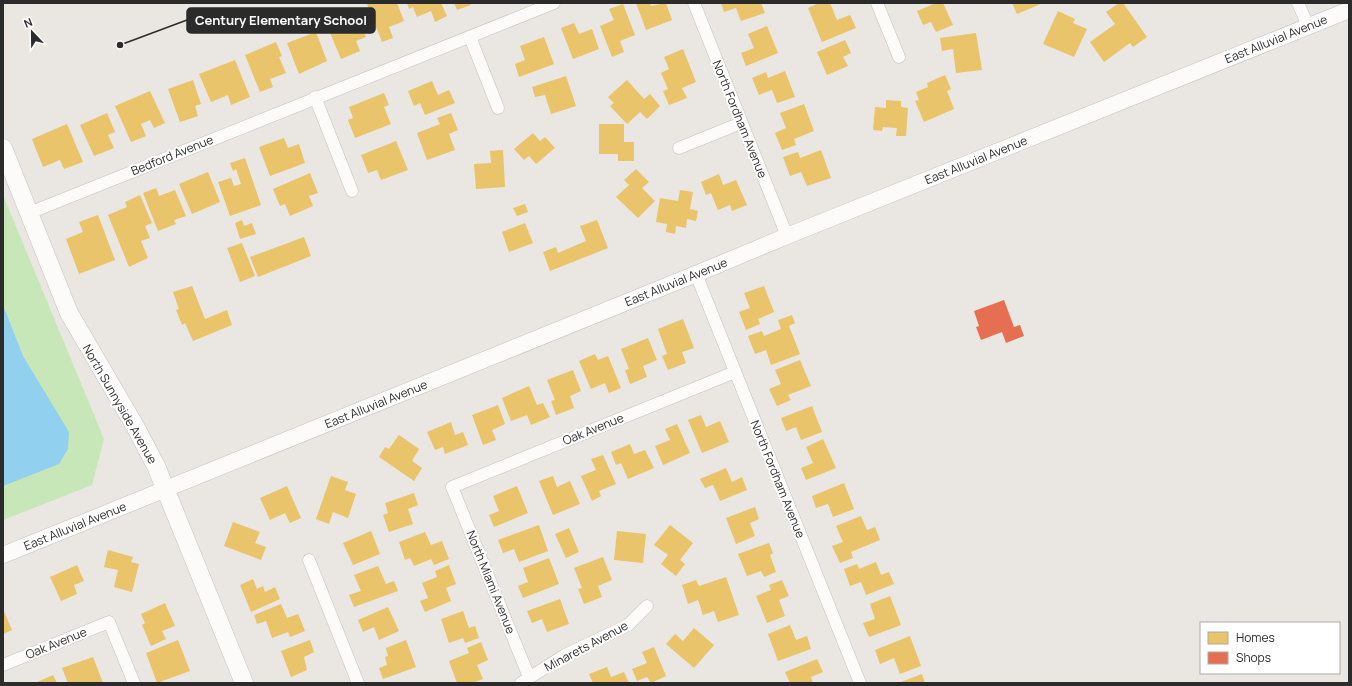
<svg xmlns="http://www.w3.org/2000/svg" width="1352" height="686" viewBox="0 0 1352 686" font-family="Manrope,sans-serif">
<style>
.green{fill:#c8e7b8}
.water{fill:#91d0ee}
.homes{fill:#e9c46a}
.shops{fill:#e76f51}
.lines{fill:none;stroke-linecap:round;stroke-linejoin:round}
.minor-casing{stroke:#c3c2c2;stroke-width:13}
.tertiary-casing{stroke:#c3c2c2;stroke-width:17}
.secondary-casing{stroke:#c3c2c2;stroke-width:19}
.minor{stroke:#fcfbfa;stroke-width:12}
.tertiary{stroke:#fcfbfa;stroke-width:16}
.secondary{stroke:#fcfbfa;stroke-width:18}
.labels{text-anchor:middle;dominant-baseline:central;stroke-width:4;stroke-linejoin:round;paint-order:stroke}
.street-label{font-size:12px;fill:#2b2b2b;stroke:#fff}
.leader{fill:none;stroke:#2b2b2b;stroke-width:1.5}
.callout-dot{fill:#2b2b2b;stroke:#fff;stroke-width:1.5}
.callout{fill:#2b2b2b;stroke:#2b2b2b;stroke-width:1.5}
.callout-label{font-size:13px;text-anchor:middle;font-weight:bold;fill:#fff}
</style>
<rect width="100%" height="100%" fill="#eae6e1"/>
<path class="green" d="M3,195L104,439L92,485L3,520Z"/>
<path class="water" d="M3,305L23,356L69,432L68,449L59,464L3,486Z"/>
<g class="homes">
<path d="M397,3L404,21L389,27L393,38L382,42L367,4Z"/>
<path d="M407,3H441L447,16L435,22L431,11L417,17L413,7L409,9Z"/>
<path d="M454,3H470L471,5L457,10Z"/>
<path d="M636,3H650L651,6L666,3L672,20L646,30Z"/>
<path d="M721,3H761L765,13L741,21L736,8L724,12Z"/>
<path d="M819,3H830L837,20L850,15L856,28L822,42L808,8Z"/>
<path d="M936,3H943L953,25L936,32L931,22L923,25L917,11Z"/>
<path d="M1012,3H1043L1017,14Z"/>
<path d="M1119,3H1123L1147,37L1133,47L1130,43L1104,62L1090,42L1115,24L1106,12Z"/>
<path d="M623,4L635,35L620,41L624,52L612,57L600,26L614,20L609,9Z"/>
<path d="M355,11L366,37L356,41L360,51L341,59L326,23Z"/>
<path d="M1058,11L1075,19L1073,23L1087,29L1074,57L1043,44Z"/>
<path d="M574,23L579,34L592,29L599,49L573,59L561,28Z"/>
<path d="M767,26L778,53L746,66L741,53L754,48L748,34Z"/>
<path d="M316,32L327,61L299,74L287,43Z"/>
<path d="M976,33L982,70L956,73L953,49L942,51L940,38Z"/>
<path d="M544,37L554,64L519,77L515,64L525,60L520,46Z"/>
<path d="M845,40L851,53L843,57L848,66L827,75L817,52Z"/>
<path d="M276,42L282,56L279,57L286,73L270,79L273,87L260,92L245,55Z"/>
<path d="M683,49L696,82L682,88L687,98L669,105L663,91L668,89L661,73L669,69L664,57Z"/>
<path d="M235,60L250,97L231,105L228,95L211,102L199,74Z"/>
<path d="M785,71L795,97L777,103L772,90L759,95L752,78L766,72L768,78Z"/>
<path d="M945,75L951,89L947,91L954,109L924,122L915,101L919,100L916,92L928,87L927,83Z"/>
<path d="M566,76L576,106L551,114L545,95L535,97L532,87Z"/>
<path d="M193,80L201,104L195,106L198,116L180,122L168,89Z"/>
<path d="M627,80L644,99L650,94L660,106L647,119L640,112L627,124L610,106L614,103L608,97Z"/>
<path d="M432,81L438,95L449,90L455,103L425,115L420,103L414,106L408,91Z"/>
<path d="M150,91L165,123L154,128L150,120L141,124L146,136L131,142L115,106Z"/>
<path d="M384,93L389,105L384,107L391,124L355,138L348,120L353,118L349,107Z"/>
<path d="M886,100L901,101V107L908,108L906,136H896L897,128L883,127L882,131L873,130L875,107L886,108Z"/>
<path d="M804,104L814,131L794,139L796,145L782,150L775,133L786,128L780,113Z"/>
<path d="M107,113L115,132L108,135L114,148L94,156L80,125Z"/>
<path d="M451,113L458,130L449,134L455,150L427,160L417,133L440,124L437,118Z"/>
<path d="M67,124L83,162L64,169L60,160L43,167L32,139Z"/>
<path d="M599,124H624V142H634V161H618V154H599Z"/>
<path d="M533,133L540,141L545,137L555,148L536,164L529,156L524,160L514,149Z"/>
<path d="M284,138L288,148L299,144L305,163L270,176L259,147Z"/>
<path d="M396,141L408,170L381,180L377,170L368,173L361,155Z"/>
<path d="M503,150L505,187L476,189L474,164L491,163L490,151Z"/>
<path d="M821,150L831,178L807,186L801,172L790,176L783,157L798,152L800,158Z"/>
<path d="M245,158L261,205L230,216L218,182L231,178L234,186L241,184L236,169L233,171L230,163Z"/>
<path d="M636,169L649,182L642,188L655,201L638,218L616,197L629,185L624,180Z"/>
<path d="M208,172L220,202L192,214L179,184Z"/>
<path d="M310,173L318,193L309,196L313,206L290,216L285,204L280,206L273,189Z"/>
<path d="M719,174L723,185L736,180L747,205L732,211L730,205L718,210L711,193L706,195L701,182Z"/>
<path d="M156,188L159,196L175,190L186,216L174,220L176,224L158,231L143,193Z"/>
<path d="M680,190L693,192L690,209L698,211L696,221L687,219L686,228L676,226L675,234L666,232L667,224L656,222L660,198L678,201Z"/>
<path d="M140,195L152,223L145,226L150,238L141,241L148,258L129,267L108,215L127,207L125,202Z"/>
<path d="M525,204L528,212L517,216L513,208Z"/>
<path d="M98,215L115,260L79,274L66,239L83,232L79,222Z"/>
<path d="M242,220L244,226L252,223L256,234L240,239L235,223Z"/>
<path d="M597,220L608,248L550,271L543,252L556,247L558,253L586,241L580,226Z"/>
<path d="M525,223L533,243L509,252L502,232Z"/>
<path d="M304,237L311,256L258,277L250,257Z"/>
<path d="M242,243L255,276L240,282L227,248Z"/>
<path d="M192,286L205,319L227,310L232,325L193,341L185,323L182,325L176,310L179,309L173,292Z"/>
<path d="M764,286L774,312L758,319L760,324L746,330L739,312L750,308L744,293Z"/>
<path d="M792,315L795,323L789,326L800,354L771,365L766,350L755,354L748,336L762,331L764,336L781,329L778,320Z"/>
<path d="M683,319L694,348L682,352L686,363L668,370L662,356L667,354L658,329Z"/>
<path d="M648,338L657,360L643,366L647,377L630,384L625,370L629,369L621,349Z"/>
<path d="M595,354L598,360L608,356L621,388L609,393L605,383L591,389L579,361Z"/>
<path d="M800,360L811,386L788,395L791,400L777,406L769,389L781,384L775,370Z"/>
<path d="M573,370L581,391L570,396L574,408L556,415L551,401L555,400L547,380Z"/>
<path d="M529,386L537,405L543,403L550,417L531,425L527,415L511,421L502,398Z"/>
<path d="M498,405L505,424L492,430L496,440L483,445L472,415Z"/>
<path d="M812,406L822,432L801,440L796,427L786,431L781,418Z"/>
<path d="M701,415L706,427L720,421L729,442L702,453L688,420Z"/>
<path d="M451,422L455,435L463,432L468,445L445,454L443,447L435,450L427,432Z"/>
<path d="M677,424L690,453L663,465L655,446L670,440L665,429Z"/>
<path d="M399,435L419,449L412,461L422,468L414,481L379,457L385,447L389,449Z"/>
<path d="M823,439L836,468L806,480L801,468L813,463L806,447Z"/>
<path d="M630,444L634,454L645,450L654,468L628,479L621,463L616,465L611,452Z"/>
<path d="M603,455L616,484L599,491L601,496L592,501L581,476L596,470L591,459Z"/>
<path d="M726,468L732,482L742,477L747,490L720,501L713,485L705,488L700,479Z"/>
<path d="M331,476L348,482L345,490L356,494L348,518L333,512L329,524L316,519Z"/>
<path d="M553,476L557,487L570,481L580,504L553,515L539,481Z"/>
<path d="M844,483L854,509L833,517L828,504L816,508L812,496Z"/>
<path d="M287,486L301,518L290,523L285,513L270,520L260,498Z"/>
<path d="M517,486L528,513L494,527L489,515L499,511L493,496Z"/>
<path d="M414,493L418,505L408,509L413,524L389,532L383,515L388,513L385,503Z"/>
<path d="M755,507L759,519L750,523L755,536L736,544L726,518Z"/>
<path d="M861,516L867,530L875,527L880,540L851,552L853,558L840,563L832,546L843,542L836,526Z"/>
<path d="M233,522L260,532L255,543L266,547L261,560L224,546Z"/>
<path d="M539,525L548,551L519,562L514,549L503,553L498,540Z"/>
<path d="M670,525L693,543L680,560L685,564L676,576L661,564L668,555L654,545Z"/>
<path d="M569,528L579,552L566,558L555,534Z"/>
<path d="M371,531L380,554L353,565L343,543Z"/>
<path d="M617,531L646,534L643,563L614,560Z"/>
<path d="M425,532L431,545L442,541L449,559L434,565L431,559L414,566L410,558L405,560L399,542Z"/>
<path d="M769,543L773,553L770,555L776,572L764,577L761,571L747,576L738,554Z"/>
<path d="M108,550L133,557L131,562L139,564L132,592L114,587L118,570L104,567Z"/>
<path d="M603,557L612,580L598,586L602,597L584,604L578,589L582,588L574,568Z"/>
<path d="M549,558L559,584L523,598L518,586L528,582L523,568Z"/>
<path d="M876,562L881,575L889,572L894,584L866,595L861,582L850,586L844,569L857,564L859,569Z"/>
<path d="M77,565L84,581L74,585L77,594L61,601L50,577Z"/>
<path d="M449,565L456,584L446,588L451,601L425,612L420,601L428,598L422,583L437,577L435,571Z"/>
<path d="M378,566L386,584L394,581L398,591L354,607L349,595L361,591L354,575Z"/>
<path d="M726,577L739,615L718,622L714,611L703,615L698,600L688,604L682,585L696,580L699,586Z"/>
<path d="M253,579L257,589L263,586L265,592L275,587L280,599L251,612L240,585Z"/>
<path d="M782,580L789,596L779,600L785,616L767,623L756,596L771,590L769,585Z"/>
<path d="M890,596L901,625L869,637L863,623L875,619L870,604Z"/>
<path d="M560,599L569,624L547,632L542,619L532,623L527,611Z"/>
<path d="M165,603L175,626L162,631L166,639L151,646L142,625L145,623L141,614Z"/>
<path d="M281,604L287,618L298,614L305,631L290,637L288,632L272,638L266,621L257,624L254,615Z"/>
<path d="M388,607L399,631L379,640L374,627L363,632L358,620Z"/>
<path d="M3,609L12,630L3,634Z"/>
<path d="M463,611L469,628L475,626L479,638L465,643L463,638L449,643L441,619Z"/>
<path d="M790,625L796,640L807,636L811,649L778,661L768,634Z"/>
<path d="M694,628L714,645L694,668L666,644L675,634L683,641Z"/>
<path d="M910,636L921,666L900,674L894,658L880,664L875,650Z"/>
<path d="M178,640L190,671L157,683L146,653Z"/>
<path d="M310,640L314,652L304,657L307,670L291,677L281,651Z"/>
<path d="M406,640L416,667L383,679L379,668L387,665L385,657L388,656L386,648Z"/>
<path d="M481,642L488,660L477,665L483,679L472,683H457L449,661L469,653L467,648Z"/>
<path d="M654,647L666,676L651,683L647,677L637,681L632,669L647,663L642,652Z"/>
<path d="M93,657L103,683H68L62,668Z"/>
<path d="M817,659L823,672L811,677L813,683H790L785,672Z"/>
<path d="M607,667L611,677L624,672L629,683H593L589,674Z"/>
<path d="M922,674L925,683H898Z"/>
<path d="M53,675L57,683H35Z"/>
</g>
<path class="shops" d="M1004,300L1014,327L1020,325L1024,336L1006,343L1002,332L981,340L976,327L979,326L974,311Z"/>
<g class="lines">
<g class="minor-casing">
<g id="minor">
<path d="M694,3L787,236"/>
<path d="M877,3L899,57"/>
<path d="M1298,3L1308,26"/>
<path d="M470,37L498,108"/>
<path d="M315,97L352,191"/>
<path d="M679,148L741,123"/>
<path d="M29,213L554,3"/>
<path d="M696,274L860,683"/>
<path d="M309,560L358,683"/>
<path d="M3,665L109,622L134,683"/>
<path d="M529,677L452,487L735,372"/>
<path d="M521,683L565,655L628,625L647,606"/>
</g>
</g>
<g class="tertiary-casing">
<path id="tertiary" d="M3,555L696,274L787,236L1349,10"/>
</g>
<g class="secondary-casing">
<path id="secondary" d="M3,148L69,313L135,426L156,466L244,683"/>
</g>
<use href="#minor" class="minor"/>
<use href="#tertiary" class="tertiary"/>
<use href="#secondary" class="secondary"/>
</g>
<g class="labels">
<g class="street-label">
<text transform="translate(1276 39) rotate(-22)">East Alluvial Avenue</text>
<text transform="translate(740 119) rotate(68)">North Fordham Avenue</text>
<text transform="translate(172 155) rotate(-22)">Bedford Avenue</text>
<text transform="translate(976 160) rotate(-22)">East Alluvial Avenue</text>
<text transform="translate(676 282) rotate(-22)">East Alluvial Avenue</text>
<text transform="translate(120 404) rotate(60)">North Sunnyside Avenue</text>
<text transform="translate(376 404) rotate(-22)">East Alluvial Avenue</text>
<text transform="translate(593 429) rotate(-22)">Oak Avenue</text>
<text transform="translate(778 479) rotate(68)">North Fordham Avenue</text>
<text transform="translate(75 526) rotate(-22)">East Alluvial Avenue</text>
<text transform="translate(491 582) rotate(68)">North Miami Avenue</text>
<text transform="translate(56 643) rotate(-22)">Oak Avenue</text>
<text transform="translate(586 646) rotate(-28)">Minarets Avenue</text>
</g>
</g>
<path class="leader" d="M120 45L187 20"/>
<circle class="callout-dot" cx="120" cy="45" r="4"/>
<rect class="callout" x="187" y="8" width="188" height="25" rx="4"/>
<g class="callout-label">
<text x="281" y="25">Century Elementary School</text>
</g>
<rect width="1352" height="686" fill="none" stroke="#2b2b2b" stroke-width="8"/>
<rect x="1200" y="622" width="140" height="52" fill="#ffffff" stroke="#aaaaaa"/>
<rect x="1208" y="632" width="20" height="12" fill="#e9c46a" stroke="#aaaaaa"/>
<text x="1236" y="642" font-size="12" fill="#2b2b2b">Homes</text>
<rect x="1208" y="652" width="20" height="12" fill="#e76f51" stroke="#aaaaaa"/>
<text x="1236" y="662" font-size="12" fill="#2b2b2b">Shops</text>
<g transform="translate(32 32) rotate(338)" stroke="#ffffff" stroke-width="3" paint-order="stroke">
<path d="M0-3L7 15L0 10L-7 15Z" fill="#2b2b2b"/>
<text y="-6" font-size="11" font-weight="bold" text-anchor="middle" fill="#2b2b2b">N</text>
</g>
</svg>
